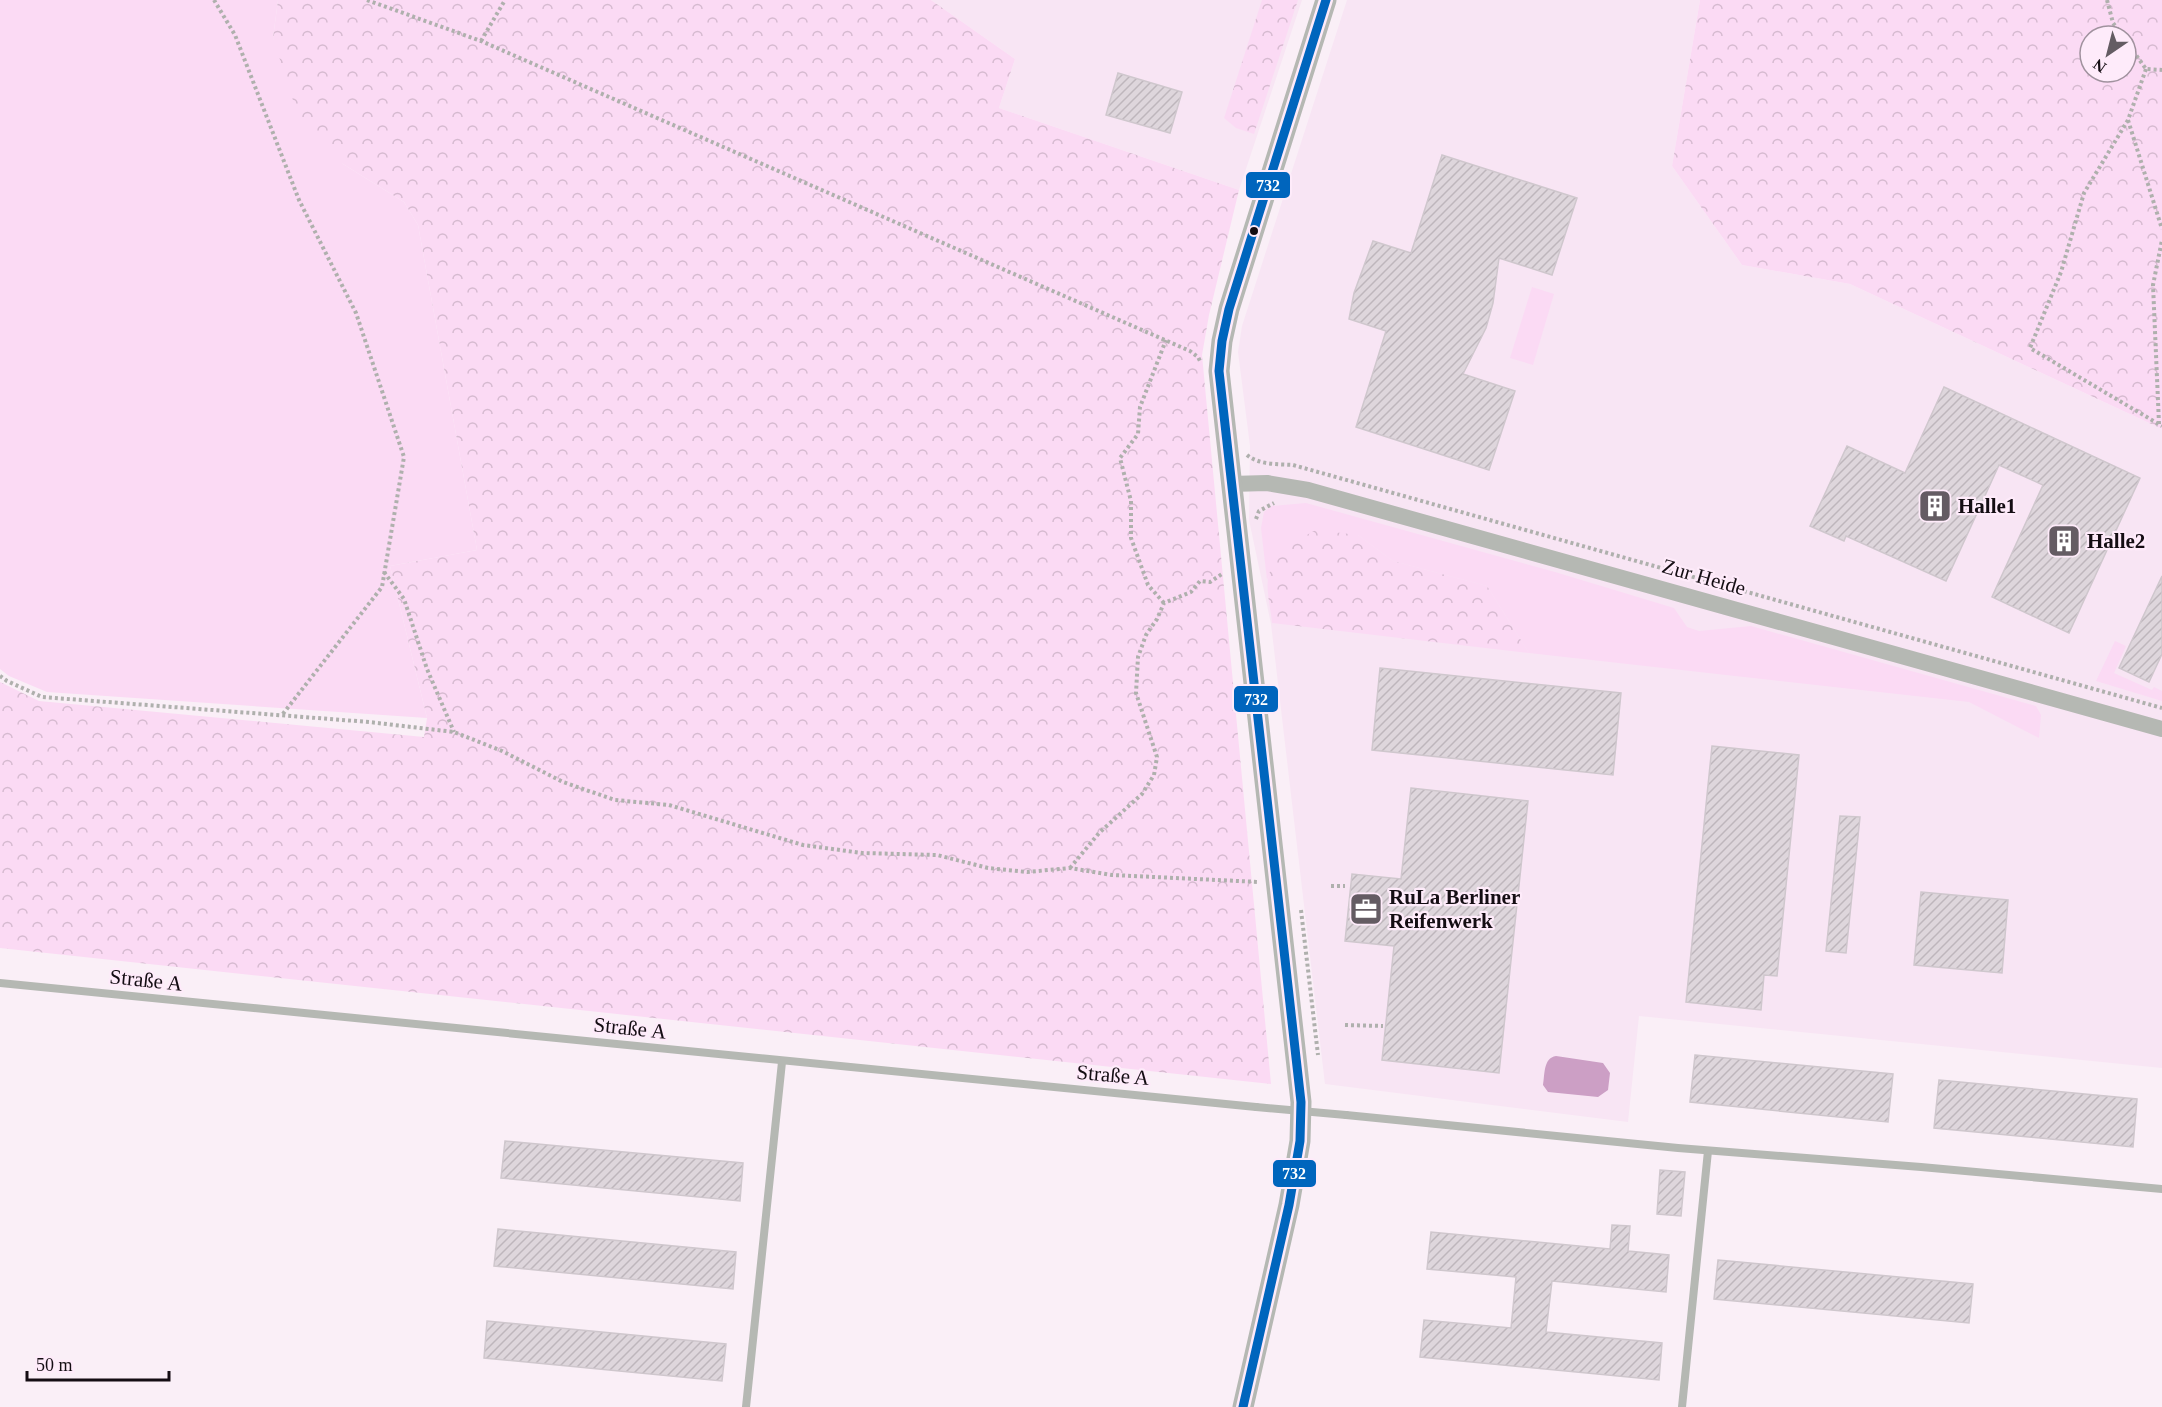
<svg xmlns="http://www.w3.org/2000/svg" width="2162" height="1407" viewBox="0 0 2162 1407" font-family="Georgia,serif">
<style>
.built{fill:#f8e5f4}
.green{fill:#fbdaf4}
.forest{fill:url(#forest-crowns);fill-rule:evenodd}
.water{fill:#cc9fc5}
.building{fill:url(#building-hatch);stroke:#cfc7cd;stroke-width:1.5}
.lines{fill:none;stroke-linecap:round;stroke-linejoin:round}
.path{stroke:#afb0ad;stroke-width:4;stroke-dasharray:3 3;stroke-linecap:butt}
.service{stroke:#b5b8b3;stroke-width:8}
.minor{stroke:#b5b8b3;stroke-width:16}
.tertiary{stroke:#b5b8b3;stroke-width:21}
.service-bridge{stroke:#b5b8b3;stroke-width:8}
.bus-1-casing{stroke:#feebfa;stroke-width:14}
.bus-1{stroke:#0065bd;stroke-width:9}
.bus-dot{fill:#140d13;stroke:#feebfa;stroke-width:2}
.labels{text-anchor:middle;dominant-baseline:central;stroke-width:4.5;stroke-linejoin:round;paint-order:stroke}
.poi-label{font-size:21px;font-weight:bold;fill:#140d13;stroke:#feebfa;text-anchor:start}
.street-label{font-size:21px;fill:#140d13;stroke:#feebfa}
.line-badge{stroke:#feebfa;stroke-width:2}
.badge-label{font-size:16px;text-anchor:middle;font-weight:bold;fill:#fff}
</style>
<defs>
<pattern id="forest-crowns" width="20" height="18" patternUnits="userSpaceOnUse" patternTransform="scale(1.5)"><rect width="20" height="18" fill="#fbdaf4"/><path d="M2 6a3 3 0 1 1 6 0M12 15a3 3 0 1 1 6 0" fill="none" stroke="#d6bad0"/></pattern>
<pattern id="building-hatch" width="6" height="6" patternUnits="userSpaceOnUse" patternTransform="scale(1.5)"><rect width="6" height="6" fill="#ded6dc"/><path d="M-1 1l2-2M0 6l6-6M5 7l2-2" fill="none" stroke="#beb6bc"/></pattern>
</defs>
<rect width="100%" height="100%" fill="#faeff7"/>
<g class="built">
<path d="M931,0H1302L1239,190L999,108L1015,59Z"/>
<path d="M1347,0H1700L1672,166L1742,265L1850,284L2162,429V1068L1639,1016L1628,1122L1325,1084L1271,624L1249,520L1250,446L1238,352L1242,326Z"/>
</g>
<g class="green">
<path d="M0,0H278L273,38L343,164L404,202L418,225L477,550L390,566L427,718L47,692L9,676L0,669Z"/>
<path d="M1532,287L1554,294L1533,365L1510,358Z"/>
<path d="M1306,503L1555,572L1674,608L1687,627L1699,631L1751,626L2036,706L2041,715L2039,738L1969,702L1529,653L1487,586L1393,561L1358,535L1274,564L1267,580L1261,528L1264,512L1272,506Z"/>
<path d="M2115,641L2126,646L2114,673L2152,690L2154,687L2162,691V701L2096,681Z"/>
</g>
<g class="forest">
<path d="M278,0H931L1015,59L999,108L1239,190L1209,315L1202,355L1271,1084L0,948V682L39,701L424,737L427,718L390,566L477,550L418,225L404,202L343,164L300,122L273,38Z"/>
<path d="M1262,0H1298L1254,134L1236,128L1224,118Z"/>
<path d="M1700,0H2162V429L1850,284L1742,265L1672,166ZM2090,36H2126V72H2090Z"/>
<path d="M1316,530L1358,535L1393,561L1487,586L1529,653L1272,623C1271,610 1266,592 1268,579C1273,553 1295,541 1316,530Z"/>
</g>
<path class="water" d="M1556,1056L1603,1063L1610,1073L1608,1090L1598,1097L1548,1092L1543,1085C1545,1075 1543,1058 1556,1056Z"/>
<g class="building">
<path d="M1118,73L1182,92L1170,133L1106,115Z"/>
<path d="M1442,155L1577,198L1552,275L1499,258L1493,303L1486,328L1463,374L1515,391L1489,470L1356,427L1386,331L1349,319L1354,293L1373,241L1411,253Z"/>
<path d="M1944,387L2140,478L2069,633L1992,597L2043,485L1999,465L1946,581L1846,536L1844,541L1810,526L1847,446L1905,473Z"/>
<path d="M2162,576V654L2149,682L2119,668Z"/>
<path d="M1380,668L1621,693L1613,775L1372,750Z"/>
<path d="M1712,746L1799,755L1777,976L1764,975L1761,1010L1686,1002Z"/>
<path d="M1411,788L1528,801L1499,1073L1382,1060L1394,946L1345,941L1352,874L1401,879Z"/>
<path d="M1840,816L1860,817L1846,953L1826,951Z"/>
<path d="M1921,892L2008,900L2002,973L1914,965Z"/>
<path d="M1695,1055L1893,1074L1888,1122L1690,1102Z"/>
<path d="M1939,1080L2137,1099L2133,1147L1934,1128Z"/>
<path d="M505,1141L743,1163L740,1201L501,1178Z"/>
<path d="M1660,1170L1685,1172L1681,1216L1657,1214Z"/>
<path d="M1612,1225L1630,1226L1628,1251L1669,1255L1666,1292L1552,1281L1546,1332L1662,1343L1659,1380L1420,1357L1424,1320L1511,1328L1516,1277L1427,1269L1431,1232L1610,1249Z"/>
<path d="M498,1229L736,1252L733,1289L494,1266Z"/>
<path d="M1718,1260L1973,1284L1969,1323L1714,1299Z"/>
<path d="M487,1321L726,1344L722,1381L484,1358Z"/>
</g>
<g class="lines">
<g class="path">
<path d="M214,0L235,35L299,200L356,313L404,457L382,587L282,715"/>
<path d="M367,0L481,41L1190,351L1198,357L1200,361"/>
<path d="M2107,0L2113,23L2123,36"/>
<path d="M481,41L505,0"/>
<path d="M2126,41L2146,69L2162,70"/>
<path d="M2146,69L2128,120L2084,193L2061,272L2030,348L2162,426"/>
<path d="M2128,120L2162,229"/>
<path d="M2159,424L2153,285L2162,240"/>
<path d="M1247,455C1259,465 1278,464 1293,465L2162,708"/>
<path d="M1256,519L1259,511L1274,503"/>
<path d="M384,572L404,599L427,669L454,732"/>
<path d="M1164,603L1148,585L1131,538V501L1120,458L1138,434L1140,407L1166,340"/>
<path d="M0,676L7,681L42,697L369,722L454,732L502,751L563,782L615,800L669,805L803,845L862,853L937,855L988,868L1027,872L1070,868L1112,875L1259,882"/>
<path d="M1070,868L1099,833L1142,794L1154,775L1157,757L1136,693L1138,657L1146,635L1157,619L1164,603L1191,592L1200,581L1210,582L1222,574"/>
<path d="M1331,886H1345"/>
<path d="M1301,910L1318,1055"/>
<path d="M1345,1025L1383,1026"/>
</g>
<g class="service">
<path d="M0,983L1256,1107"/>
<path d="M1346,1115L1678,1148L1921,1167L2162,1189"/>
<path d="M746,1407L782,1062"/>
<path d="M1682,1407L1708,1151"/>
</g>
<path class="minor" d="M1231,484L1267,483L1308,490L2162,729"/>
<path class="tertiary" d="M1243,1407L1289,1205L1300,1141L1301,1102L1219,371L1222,341L1229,309L1326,0"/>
<path class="service-bridge" d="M1256,1107L1346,1115"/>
<g class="bus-1-casing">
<path id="bus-1" d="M1243,1407L1289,1205L1300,1141L1301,1102L1219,371L1222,341L1229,309L1326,0"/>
</g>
<use href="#bus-1" class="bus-1"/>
</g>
<defs>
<g id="building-square" transform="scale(1.725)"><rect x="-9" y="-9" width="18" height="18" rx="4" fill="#645c63" stroke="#feebfa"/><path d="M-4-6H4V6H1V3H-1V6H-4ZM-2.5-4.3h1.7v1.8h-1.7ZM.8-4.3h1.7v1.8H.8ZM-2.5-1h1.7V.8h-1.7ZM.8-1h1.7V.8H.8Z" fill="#fff"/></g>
<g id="office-square" transform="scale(1.725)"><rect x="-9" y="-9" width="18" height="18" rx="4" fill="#645c63" stroke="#feebfa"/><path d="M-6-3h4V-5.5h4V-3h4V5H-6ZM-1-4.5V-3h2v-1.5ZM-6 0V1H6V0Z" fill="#fff"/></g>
</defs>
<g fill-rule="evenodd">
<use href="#building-square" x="1935" y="506"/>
<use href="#building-square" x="2064" y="541"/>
<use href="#office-square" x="1366" y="909"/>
</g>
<circle class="bus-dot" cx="1254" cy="231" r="5"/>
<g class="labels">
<g class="poi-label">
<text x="1958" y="506">Halle1</text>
<text x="2087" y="541">Halle2</text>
<text x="1389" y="897">RuLa Berliner<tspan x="1389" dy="24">Reifenwerk</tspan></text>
</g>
<g class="street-label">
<text transform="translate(1704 577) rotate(16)">Zur Heide</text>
<text transform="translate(146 980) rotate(6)">Straße A</text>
<text transform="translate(630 1028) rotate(6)">Straße A</text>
<text transform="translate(1113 1075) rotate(5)">Straße A</text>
</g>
</g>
<g class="line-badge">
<rect x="1245" y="171" width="46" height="28" rx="6" fill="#0065bd"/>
<rect x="1233" y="685" width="46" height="28" rx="6" fill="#0065bd"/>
<rect x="1272" y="1159" width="45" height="29" rx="6" fill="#0065bd"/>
</g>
<g class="badge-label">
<text x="1268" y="191">732</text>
<text x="1256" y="705">732</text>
<text x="1294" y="1179">732</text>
</g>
<g transform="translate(2108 54) rotate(215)"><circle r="28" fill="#feebfa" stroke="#a0929e" stroke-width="1.5"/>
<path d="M0-4.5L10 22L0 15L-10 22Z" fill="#645c63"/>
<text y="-9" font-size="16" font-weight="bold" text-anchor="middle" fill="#140d13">N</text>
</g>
<path d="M27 1371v9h142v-9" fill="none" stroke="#140d13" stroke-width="3"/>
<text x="36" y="1371" font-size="18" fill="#140d13" stroke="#feebfa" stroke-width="4.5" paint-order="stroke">50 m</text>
</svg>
